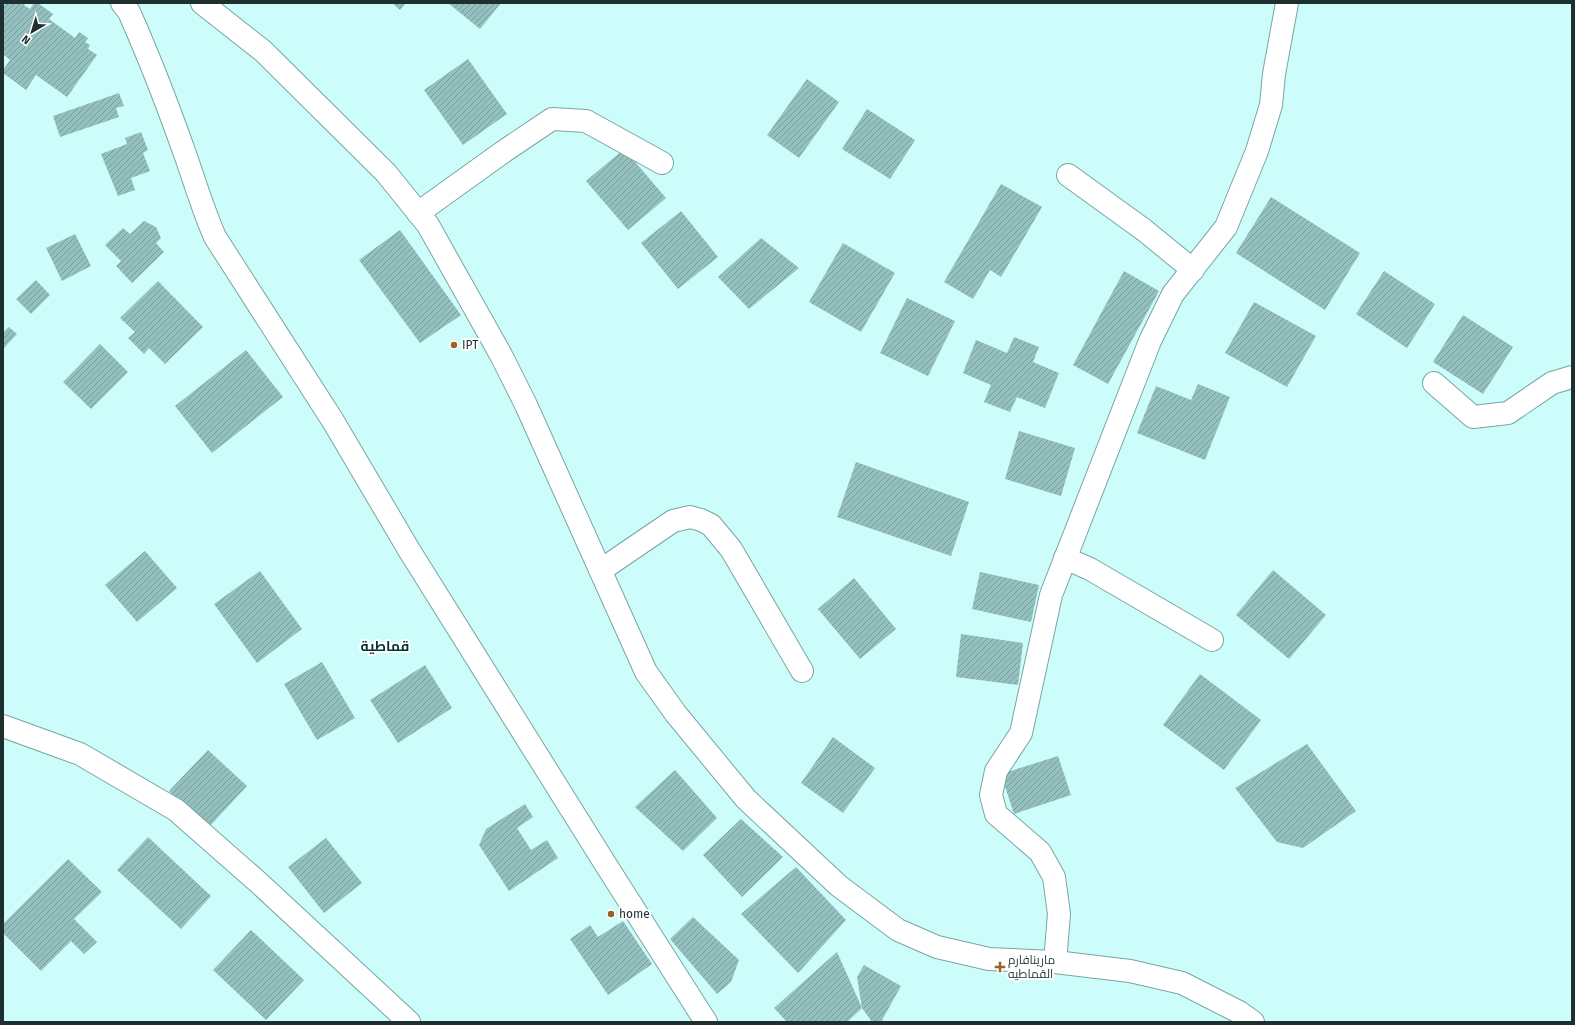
<svg xmlns="http://www.w3.org/2000/svg" width="1575" height="1025" viewBox="0 0 1575 1025" font-family="'Fira Sans',Cairo,sans-serif">
<style>
.building{fill:url(#building-hatch)}
.lines{fill:none;stroke-linecap:round;stroke-linejoin:round}
.minor-casing{stroke:#79a5a4;stroke-width:24}
.major-casing{stroke:#79a5a4;stroke-width:24}
.minor{stroke:#fff;stroke-width:22}
.major{stroke:#fff;stroke-width:22}
.poi-dot{fill:#9e5f26;stroke:#fff;stroke-width:1.5}
.labels{text-anchor:middle;dominant-baseline:central;stroke-width:4;stroke-linejoin:round;paint-order:stroke}
.poi-label{font-size:12px;fill:#1d2f2f;stroke:#fff;text-anchor:start}
.quarter-label{font-size:14px;font-weight:bold;fill:#033333;stroke:#fff}
</style>
<defs>
<pattern id="building-hatch" width="6" height="6" patternUnits="userSpaceOnUse"><rect width="6" height="6" fill="#94c1c0"/><path d="M-1 1l2-2M0 6l6-6M5 7l2-2" fill="none" stroke="#789d9c"/></pattern>
</defs>
<rect width="100%" height="100%" fill="#cdfdfb"/>
<g class="building">
<path d="M6,3H25L24,5L30,9L34,3H38L53,14L49,19L75,38L79,32L88,38L85,42L90,45L88,49L97,55L67,97L36,75L26,90L3,73V70L10,60L3,54V7Z"/>
<path d="M392,3H406L400,10Z"/>
<path d="M448,3H501L480,29Z"/>
<path d="M468,59L507,114L463,145L424,90Z"/>
<path d="M807,79L839,102L799,158L767,135Z"/>
<path d="M119,93L124,106L116,108L119,117L60,137L53,116Z"/>
<path d="M867,109L915,140L890,179L842,149Z"/>
<path d="M141,132L148,150L143,153L150,171L131,178L135,190L118,196L101,154L127,144L125,138Z"/>
<path d="M624,149L666,198L628,230L586,181Z"/>
<path d="M1001,184L1042,207L1001,277L990,270L973,299L944,282Z"/>
<path d="M1271,197L1360,253L1325,310L1236,253Z"/>
<path d="M681,211L718,257L678,289L641,243Z"/>
<path d="M144,221L156,227L161,238L156,243L164,252L132,283L116,266L121,261L105,245L123,228L130,234Z"/>
<path d="M400,230L461,315L420,343L359,260Z"/>
<path d="M75,234L91,266L62,281L46,248Z"/>
<path d="M761,238L799,268L749,309L718,277Z"/>
<path d="M843,243L895,273L861,332L809,302Z"/>
<path d="M1124,271L1159,291L1108,384L1073,365Z"/>
<path d="M1384,271L1435,304L1407,348L1356,314Z"/>
<path d="M36,280L50,295L31,314L16,299Z"/>
<path d="M158,281L203,327L165,364L149,348L144,354L128,338L135,332L120,318Z"/>
<path d="M907,298L955,321L928,376L880,353Z"/>
<path d="M1254,302L1316,336L1287,387L1225,353Z"/>
<path d="M1463,315L1513,347L1483,394L1433,362Z"/>
<path d="M9,327L17,334L4,348L3,333Z"/>
<path d="M1014,337L1039,347L1033,362L1059,373L1045,408L1017,397L1010,412L984,402L991,385L963,373L976,340L1007,353Z"/>
<path d="M100,344L128,372L91,409L63,382Z"/>
<path d="M246,350L283,397L212,453L175,406Z"/>
<path d="M1198,384L1230,397L1205,460L1137,433L1156,386L1191,400Z"/>
<path d="M1019,431L1075,448L1061,496L1005,479Z"/>
<path d="M856,462L969,502L951,556L837,517Z"/>
<path d="M145,551L177,588L137,622L105,585Z"/>
<path d="M1273,570L1326,615L1289,659L1236,615Z"/>
<path d="M260,571L302,629L257,663L214,604Z"/>
<path d="M980,572L1039,585L1031,622L972,609Z"/>
<path d="M854,578L896,629L860,659L818,609Z"/>
<path d="M961,634L1023,643L1018,685L956,677Z"/>
<path d="M322,662L355,718L317,740L284,684Z"/>
<path d="M425,665L452,708L398,743L370,700Z"/>
<path d="M1200,674L1261,720L1224,770L1163,725Z"/>
<path d="M833,737L875,768L843,813L801,783Z"/>
<path d="M1307,744L1356,811L1303,848L1277,842L1235,788Z"/>
<path d="M208,750L247,786L208,828L169,791Z"/>
<path d="M1058,756L1071,795L1014,814L1001,774Z"/>
<path d="M675,770L717,818L683,851L635,807Z"/>
<path d="M525,804L533,817L517,828L531,850L547,840L558,858L509,891L479,845L486,829Z"/>
<path d="M741,819L783,857L742,897L703,855Z"/>
<path d="M148,837L211,896L181,929L117,870Z"/>
<path d="M326,838L362,883L324,913L288,867Z"/>
<path d="M68,859L102,892L74,919L97,942L84,954L71,941L41,971L3,933V924Z"/>
<path d="M796,867L846,920L798,973L741,914Z"/>
<path d="M693,917L739,960L731,982L717,994L670,939Z"/>
<path d="M623,921L652,964L608,995L570,939L590,925L598,937Z"/>
<path d="M251,930L304,980L266,1020L213,970Z"/>
<path d="M837,952L862,1008L847,1022H787L774,1008Z"/>
<path d="M864,965L901,986L881,1022H872L862,1008L857,977Z"/>
</g>
<g class="lines">
<g class="minor-casing">
<g id="minor">
<path d="M1068,175L1144,230L1193,270"/>
<path d="M418,213L503,152L552,119L586,121L662,163"/>
<path d="M1434,383L1473,417L1508,413L1552,383L1572,377"/>
<path d="M1065,558L1090,569L1212,640"/>
<path d="M601,570L673,521L690,517L701,520L711,525L731,549L802,671"/>
<path d="M3,726L80,754L176,810L259,883L409,1022"/>
<path d="M1055,962L1059,914L1054,877L1040,852L996,814L991,795L996,771L1021,733L1051,595L1150,341L1173,294L1226,227L1257,151L1271,105L1274,74L1287,3"/>
</g>
</g>
<g class="major-casing">
<g id="major">
<path d="M122,3L129,12C150,59 168,106 185,154C195,182 203,210 215,237L333,421L409,550L606,865L706,1022"/>
<path d="M202,3L263,51L386,173L428,225L501,355L526,405L646,672L676,714L746,799L839,886L898,930L937,947L989,959L1055,962L1130,971L1182,983L1239,1012L1253,1022"/>
</g>
</g>
<use href="#minor" class="minor"/>
<use href="#major" class="major"/>
</g>
<g class="poi-dot">
<circle cx="454" cy="345" r="4"/>
<circle cx="611" cy="914" r="4"/>
<path d="M998 961h4v4h4v4h-4v4h-4v-4h-4v-4h4z"/>
</g>
<g class="labels">
<g class="poi-label">
<text x="462" y="345">IPT</text>
<text x="619" y="914">home</text>
<text x="1008" y="960">مارينافارم<tspan x="1008" dy="14">القماطيه</tspan></text>
</g>
<g class="quarter-label">
<text x="385" y="646">قماطية</text>
</g>
</g>
<rect width="1575" height="1025" fill="none" stroke="#1d2f2f" stroke-width="8"/>
<g transform="translate(32 32) rotate(218)" stroke="#ffffff" stroke-width="3" paint-order="stroke">
<path d="M0-3L7 15L0 10L-7 15Z" fill="#1d2f2f"/>
<text y="-6" font-size="11" font-weight="bold" text-anchor="middle" fill="#1d2f2f">N</text>
</g>
</svg>
